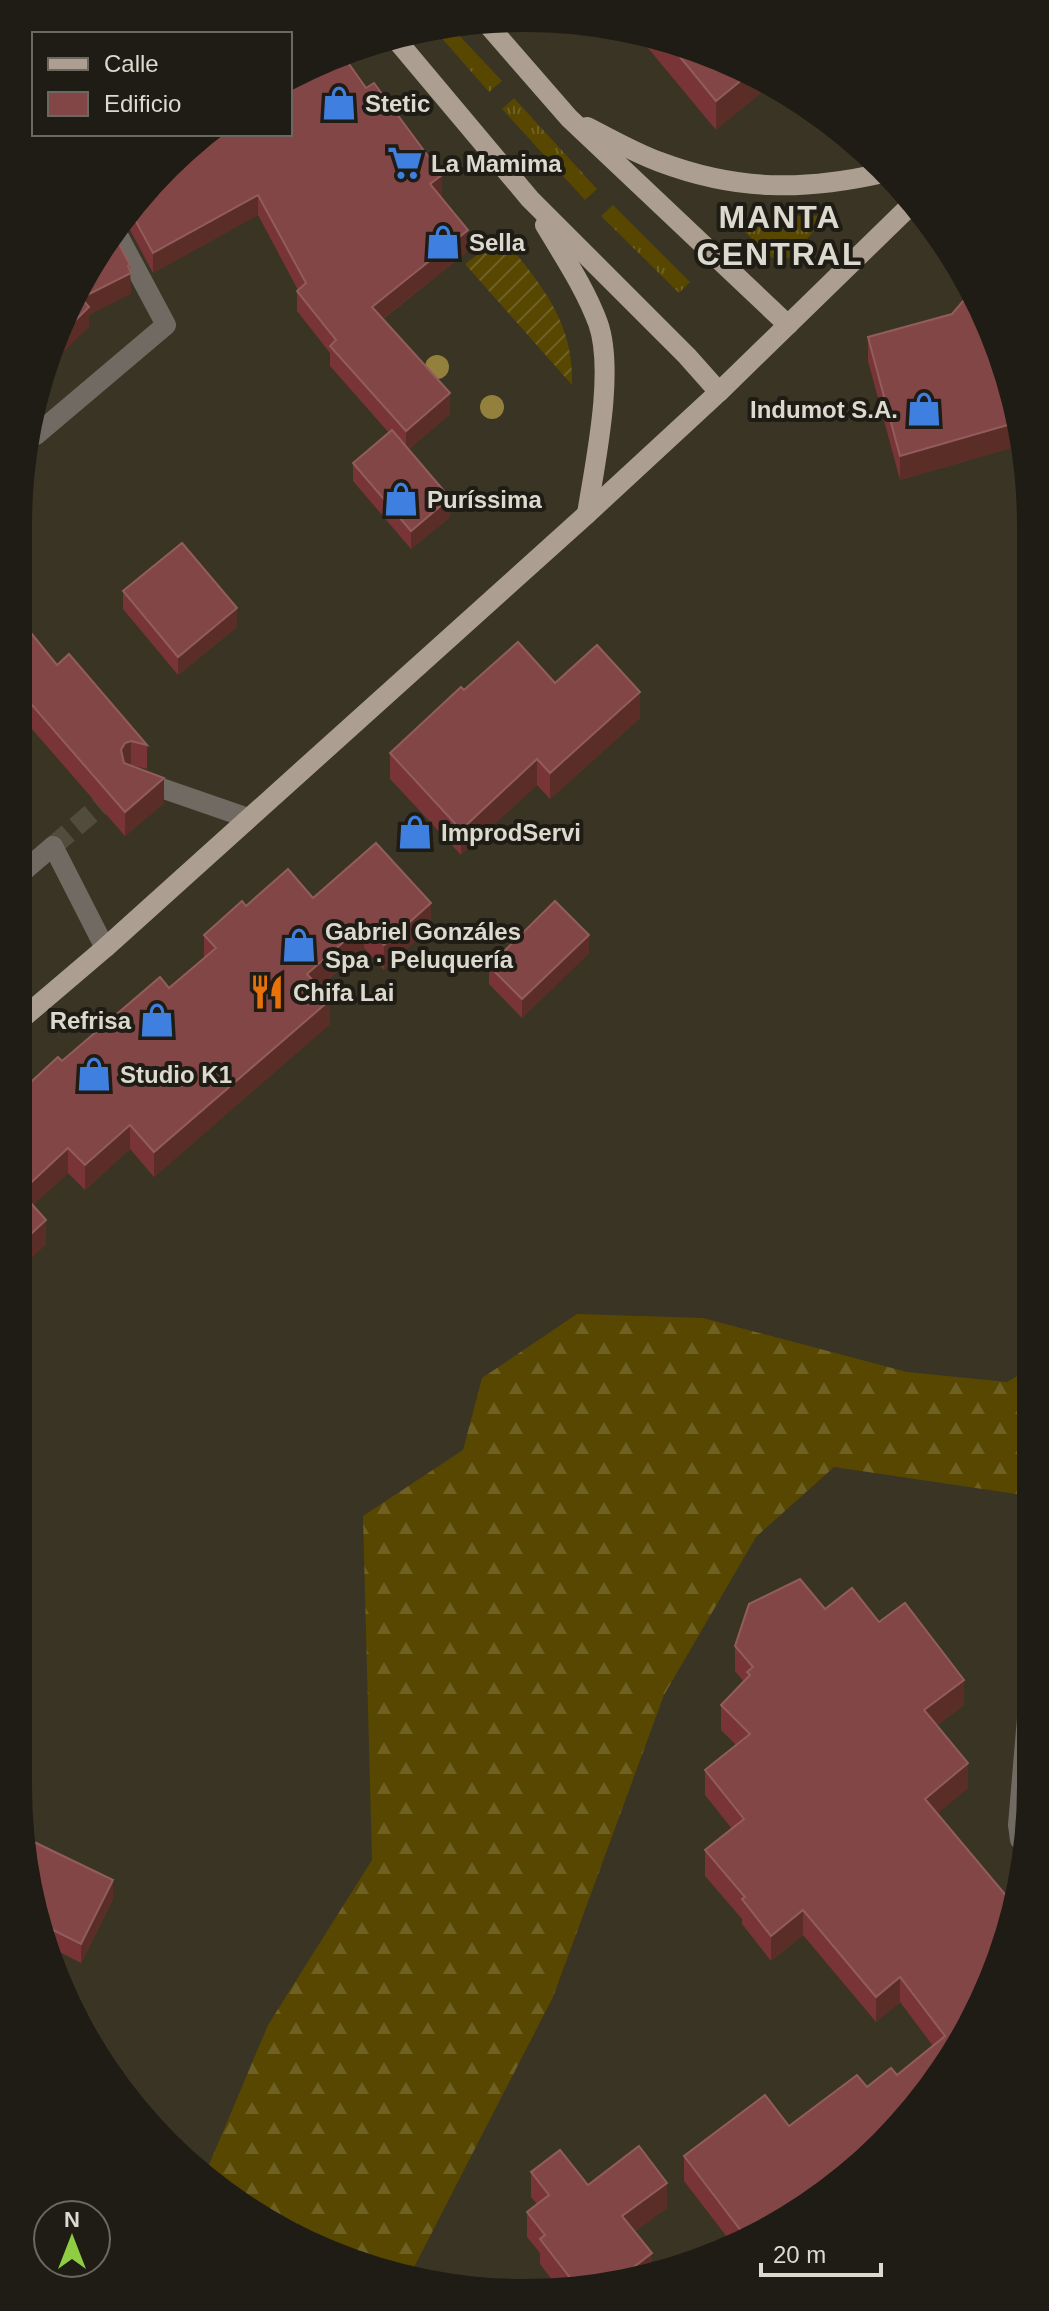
<svg xmlns="http://www.w3.org/2000/svg" width="1049" height="2311" viewBox="0 0 1049 2311" font-family="Arial,sans-serif">
<style>
.grass{fill:url(#grass-tufts)}
.forest{fill:url(#forest-firs)}
.garden{fill:url(#garden-furrows)}
.lines{fill:none;stroke-linecap:round;stroke-linejoin:round}
.minor-tunnel{stroke:#514d3d;stroke-width:20;stroke-dasharray:20 10;stroke-linecap:butt}
.minor{stroke:#706a63;stroke-width:20}
.major{stroke:#ac9f91;stroke-width:20}
.tree{fill:#93803c}
.wall{fill:#783436}
.shaded-wall{fill:#5b2d27}
.building{fill:#834646;stroke:#915d5c;stroke-width:2}
.labels{text-anchor:middle;dominant-baseline:central;stroke-width:8;stroke-linejoin:round;paint-order:stroke}
.poi-label{font-size:24px;font-weight:bold;fill:#dcd9cf;stroke:#1e1c14;text-anchor:start}
.district-label{font-size:32px;font-weight:bold;letter-spacing:2px;fill:#dcd9cf;stroke:#1e1c14}
</style>
<defs>
<pattern id="grass-tufts" width="24" height="20" patternUnits="userSpaceOnUse" patternTransform="scale(2)"><rect width="24" height="20" fill="#584700"/><path d="M3 7l-1-3M5 7V3M7 7l1-3M15 17l-1-3M17 17v-4M19 17l1-3" fill="none" stroke="#6f6124"/></pattern>
<pattern id="forest-firs" width="22" height="20" patternUnits="userSpaceOnUse" patternTransform="scale(2)"><rect width="22" height="20" fill="#584700"/><path d="M5 1l3.5 6h-7zM16 11l3.5 6h-7z" fill="#6f6124"/></pattern>
<pattern id="garden-furrows" width="10" height="10" patternUnits="userSpaceOnUse" patternTransform="scale(2)"><rect width="10" height="10" fill="#584700"/><path d="M-1 1l2-2M0 10L10 0M9 11l2-2" fill="none" stroke="#6f6124"/></pattern>
</defs>
<rect width="100%" height="100%" fill="#393423"/>
<g class="grass">
<path d="M456,32L502,81L489,92L439,35Z"/>
<path d="M514,98L597,189L585,200L502,109Z"/>
<path d="M613,205L690,282L679,293L601,216Z"/>
<path d="M727,215L826,216L792,257L779,261L771,257Z"/>
<path d="M975,300L992,330L1027,458V505Z"/>
</g>
<path class="forest" d="M577,1314L703,1318L907,1372L1007,1382L1030,1369V1496L834,1467L756,1537L664,1695L553,1997L409,2277L271,2225L206,2172L268,2025L372,1860L363,1516L463,1450L482,1378Z"/>
<path class="garden" d="M502,236C540,284 574,320 572,385L465,264Z"/>
<g class="lines">
<path class="minor-tunnel" d="M53,846L120,789"/>
<g class="minor">
<path d="M36,435L166,325L119,237"/>
<path d="M138,780L248,818"/>
<path d="M18,876L53,846L105,948"/>
<path d="M1020,1840L1018,1825L1027,1718"/>
</g>
<g class="major">
<path d="M488,25L569,118L788,325"/>
<path d="M399,43L530,199L687,356L719,392"/>
<path d="M587,127C611,139 635,153 660,162C737,191 804,191 883,173"/>
<path d="M545,225C564,257 585,288 598,323C615,371 595,463 587,514"/>
<path d="M18,1022L105,948L587,514L719,392L913,203"/>
</g>
</g>
<g class="tree">
<circle cx="437" cy="367" r="12"/>
<circle cx="492" cy="407" r="12"/>
</g>
<g class="wall">
<path d="M643,42L718,56L716,130Z"/>
<path d="M166,167L442,195L440,197L468,251L383,319L450,414L408,450L450,517L411,549L353,481V463L389,433L330,366V353L297,311V291L298,290L258,215L153,273L130,230L126,227Z"/>
<path d="M868,337L1011,448L900,480L868,361Z"/>
<path d="M123,591L237,627L178,675L123,609Z"/>
<path d="M18,617L57,665L147,745V769L131,765L164,803L125,836L18,713Z"/>
<path d="M555,683L640,718L550,799L537,785L461,855L390,779V753L464,690Z"/>
<path d="M313,898L431,927L384,970L364,948L319,988L330,1024L154,1177L130,1149L85,1190L68,1173L33,1205L46,1244L18,1270L62,1061L169,988L204,959V935L246,906Z"/>
<path d="M589,953L522,1018L489,984V966Z"/>
<path d="M825,1609L879,1622L964,1705L936,1726L968,1788L937,1813L1009,1899L905,2121L777,2225L730,2241L684,2181V2156L789,2126L867,2087L897,2075L933,2046L900,2002L876,2022L803,1935L771,1961L742,1924V1919L705,1876V1850L732,1829L705,1795V1770L736,1745L721,1730V1705L744,1682L735,1671V1646Z"/>
<path d="M28,1845L113,1899L81,1963L44,1944Z"/>
<path d="M531,2172L588,2185L667,2208L635,2231L652,2268L591,2289L558,2288L540,2264V2253L527,2237V2212L537,2204L531,2197Z"/>
</g>
<g class="shaded-wall">
<path d="M749,74L770,86L716,130V101Z"/>
<path d="M442,175V195L430,205V184Z"/>
<path d="M258,195V215L153,273V253Z"/>
<path d="M468,230V251L372,327V307Z"/>
<path d="M130,265L131,294L89,315V327L50,365L55,340L81,298Z"/>
<path d="M450,393V414L406,452V431Z"/>
<path d="M1011,424V448L900,480V456Z"/>
<path d="M450,498V517L411,549V531Z"/>
<path d="M237,608V627L178,675V657Z"/>
<path d="M640,692V718L550,799V773Z"/>
<path d="M131,741V765L125,768L121,750L125,743Z"/>
<path d="M537,759V785L461,855V830Z"/>
<path d="M164,778V803L125,836V812Z"/>
<path d="M431,903V927L384,970V945Z"/>
<path d="M364,924V948L307,998V974Z"/>
<path d="M589,935V953L522,1018V999Z"/>
<path d="M330,1000V1024L154,1177V1152Z"/>
<path d="M130,1125V1149L85,1190V1165Z"/>
<path d="M68,1148V1173L21,1216V1192Z"/>
<path d="M46,1220V1244L18,1270V1246Z"/>
<path d="M964,1680V1705L924,1735V1710Z"/>
<path d="M968,1763V1788L925,1824V1799Z"/>
<path d="M113,1880V1899L81,1963V1944Z"/>
<path d="M803,1910V1935L771,1961V1936Z"/>
<path d="M900,1977V2002L876,2022V1997Z"/>
<path d="M667,2183V2208L622,2240V2216Z"/>
<path d="M652,2253V2268L618,2279Z"/>
</g>
<g class="building">
<path d="M672,47L718,56L749,74L716,101Z"/>
<path d="M342,54L366,88L374,83L442,175L430,184L468,230L372,307L450,393L406,431L330,346L336,340L297,291L306,283L258,195L153,253L133,216L166,167L215,134H290V84L330,57Z"/>
<path d="M117,240L130,265L128,266L131,273L81,298L89,307L55,340L56,331Z"/>
<path d="M970,293L978,306L1011,424L900,456L868,337L952,314Z"/>
<path d="M392,430L450,498L411,531L353,463Z"/>
<path d="M182,543L237,608L178,657L123,591Z"/>
<path d="M18,617L57,665L69,654L147,745L131,741L125,743L121,750L124,763L164,778L125,812L18,689Z"/>
<path d="M518,642L555,683L597,645L640,692L550,773L537,759L461,830L390,753L461,687L464,690Z"/>
<path d="M376,843L431,903L384,945L364,924L307,974L330,1000L154,1152L130,1125L85,1165L68,1148L21,1192L46,1220L18,1246V1094L58,1057L62,1061L160,977L169,988L216,948L204,935L242,901L246,906L288,869L313,898Z"/>
<path d="M555,901L589,935L522,999L489,966Z"/>
<path d="M800,1579L825,1609L852,1588L879,1622L905,1603L964,1680L924,1710L968,1763L925,1799L1009,1899L993,1980L905,2121L777,2225L745,2236L684,2156L765,2095L789,2126L857,2075L867,2087L891,2068L897,2075L945,2036L900,1977L876,1997L803,1910L771,1936L742,1899L745,1897L705,1850L744,1819L705,1770L750,1734L721,1705L750,1675L747,1672L753,1667L735,1646L749,1604Z"/>
<path d="M30,1840L113,1880L81,1944L41,1924L28,1845Z"/>
<path d="M639,2146L667,2183L622,2216L652,2253L618,2279L591,2289L578,2288L540,2239L545,2235L527,2212L549,2195L531,2172L560,2150L588,2185Z"/>
</g>
<defs>
<g id="shop-bare" transform="scale(2.76)"><path d="M-5-2.5h2.3a2.7 3.5 0 0 1 5.4 0H5L5.5 6h-11ZM-1.5-2.5h3a1.5 2.3 0 0 0-3 0Z" fill="#3f7fe0" stroke="#1e1c14" stroke-width="2.5" paint-order="stroke"/></g>
<g id="supermarket-bare" transform="scale(2.76)"><path d="M-6-5.5h2.5l.6 2H6L4.5 2H-2.5L-4.4-4H-6ZM-1.5 3.2a1.3 1.3 0 1 0 .1 0ZM3 3.2a1.3 1.3 0 1 0 .1 0Z" fill="#3f7fe0" stroke="#1e1c14" stroke-width="2.5" paint-order="stroke"/></g>
<g id="restaurant-bare" transform="scale(2.76)"><path d="M-5-6h1v4h1v-4h1v4h1v-4h1v5L-1.5 .5V6h-2V.5L-5-1ZM5-6V6H3V1.5H1.5Q1.5-4 5-6Z" fill="#e8710a" stroke="#1e1c14" stroke-width="2.5" paint-order="stroke"/></g>
</defs>
<g fill-rule="evenodd">
<use href="#shop-bare" x="339" y="103"/>
<use href="#supermarket-bare" x="405" y="163"/>
<use href="#shop-bare" x="443" y="242"/>
<use href="#shop-bare" x="924" y="409"/>
<use href="#shop-bare" x="401" y="499"/>
<use href="#shop-bare" x="415" y="832"/>
<use href="#shop-bare" x="299" y="945"/>
<use href="#restaurant-bare" x="267" y="992"/>
<use href="#shop-bare" x="157" y="1020"/>
<use href="#shop-bare" x="94" y="1074"/>
</g>
<g class="labels">
<g class="poi-label">
<text x="365" y="103">Stetic</text>
<text x="431" y="163">La Mamima</text>
<text x="469" y="242">Sella</text>
<text x="898" y="409" text-anchor="end">Indumot S.A.</text>
<text x="427" y="499">Puríssima</text>
<text x="441" y="832">ImprodServi</text>
<text x="325" y="931">Gabriel Gonzáles<tspan x="325" dy="28">Spa · Peluquería</tspan></text>
<text x="293" y="992">Chifa Lai</text>
<text x="131" y="1020" text-anchor="end">Refrisa</text>
<text x="120" y="1074">Studio K1</text>
</g>
<g class="district-label">
<text x="780" y="217">MANTA<tspan x="780" dy="37">CENTRAL</tspan></text>
</g>
</g>
<path d="M0 0H1049V2311H0ZM524 32H525A492 492 0 0 1 1017 524V1787A492 492 0 0 1 525 2279H524A492 492 0 0 1 32 1787V524A492 492 0 0 1 524 32Z" fill="#1e1c14" fill-rule="evenodd"/>
<rect x="32" y="32" width="260" height="104" fill="#1e1c14" stroke="#6a685f" stroke-width="2"/>
<rect x="48" y="58" width="40" height="12" fill="#ac9f91" stroke="#6a685f" stroke-width="2"/>
<text x="104" y="72" font-size="24" fill="#dcd9cf">Calle</text>
<rect x="48" y="92" width="40" height="24" fill="#834646" stroke="#6a685f" stroke-width="2"/>
<text x="104" y="112" font-size="24" fill="#dcd9cf">Edificio</text>
<g transform="translate(72 2239)"><circle r="38" fill="#1e1c14" stroke="#6a685f" stroke-width="2"/>
<path d="M0-6L14 30L0 20L-14 30Z" fill="#8fcd42"/>
<text y="-12" font-size="22" font-weight="bold" text-anchor="middle" fill="#dcd9cf">N</text>
</g>
<path d="M761 2263v12h120v-12" fill="none" stroke="#dcd9cf" stroke-width="4"/>
<text x="773" y="2263" font-size="24" fill="#dcd9cf" stroke="#1e1c14" stroke-width="6" paint-order="stroke">20 m</text>
</svg>
